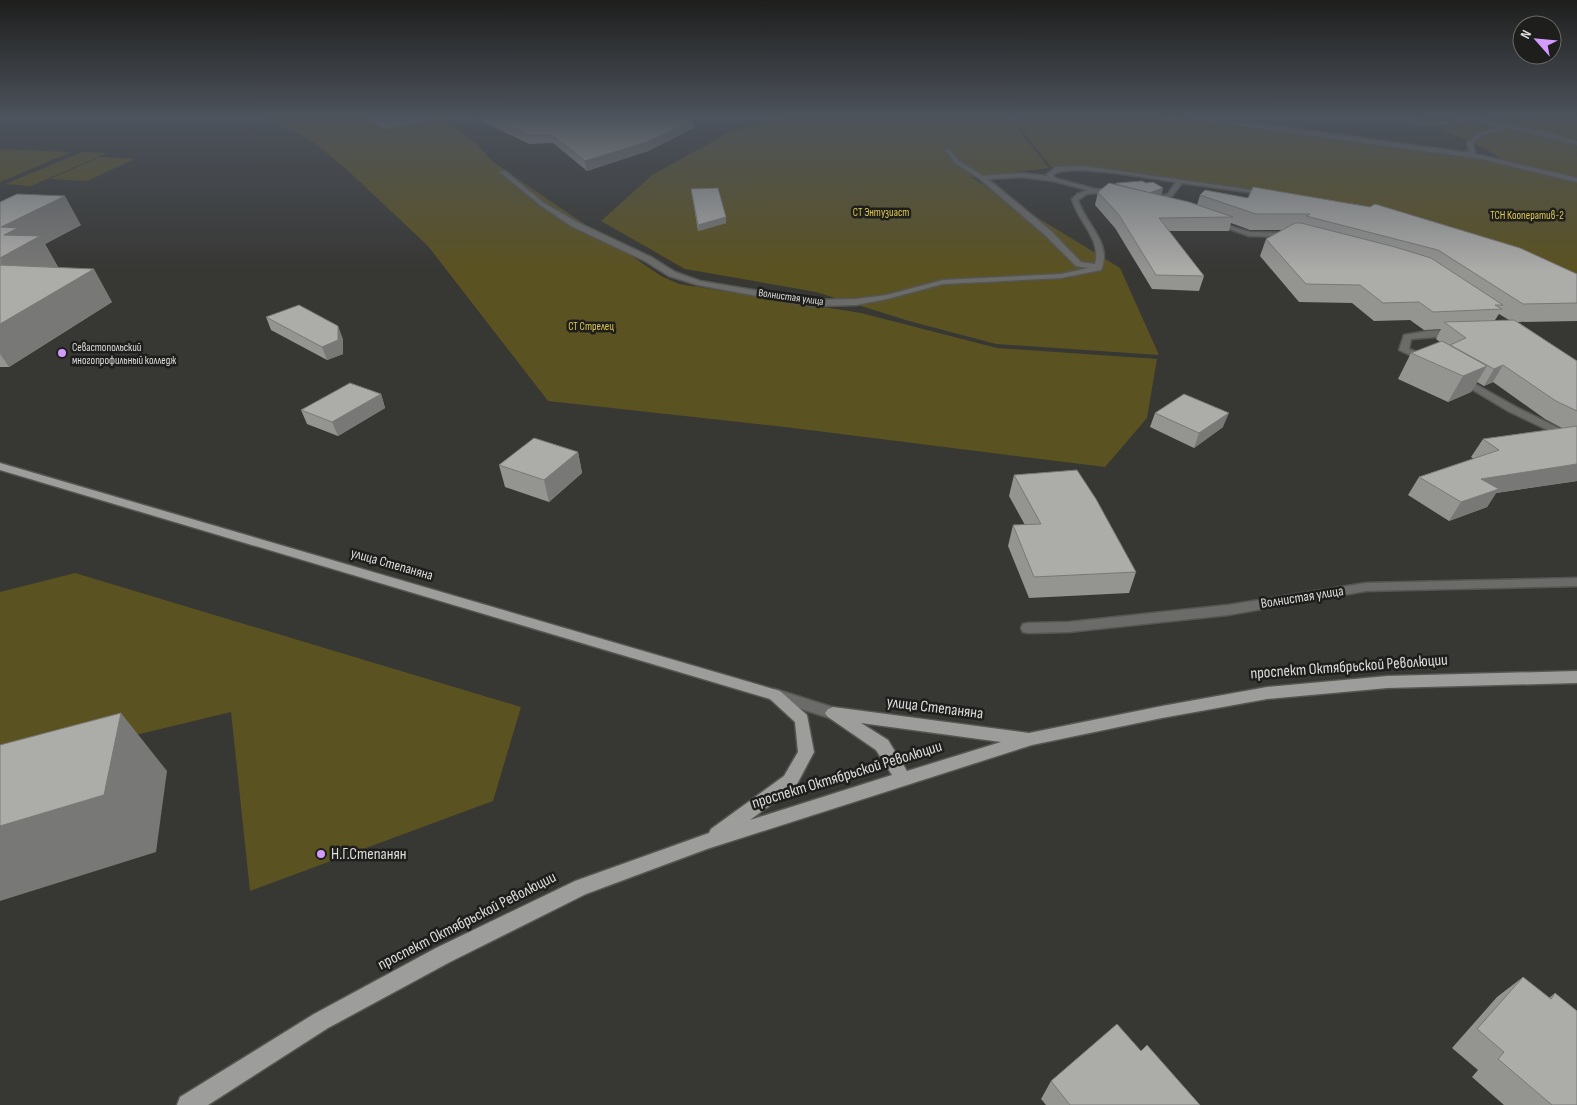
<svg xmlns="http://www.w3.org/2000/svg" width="1577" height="1105" viewBox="0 0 1577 1105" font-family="'Sofia Sans Condensed',sans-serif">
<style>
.green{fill:#5b5221}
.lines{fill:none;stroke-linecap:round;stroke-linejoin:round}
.minor-casing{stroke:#555552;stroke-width:3}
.major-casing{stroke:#555552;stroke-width:3}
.minor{fill:#6b6b69;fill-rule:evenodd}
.major{fill:#9d9d9b;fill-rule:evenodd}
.wall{fill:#949491;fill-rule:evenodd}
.shaded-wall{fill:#787876}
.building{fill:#acaca9;stroke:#787876}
.poi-dot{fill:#d39cfc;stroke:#1e1e1d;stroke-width:2}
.labels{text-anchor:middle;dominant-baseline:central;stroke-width:5;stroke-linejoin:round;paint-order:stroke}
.far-park-label{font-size:11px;fill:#dfca4a;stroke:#1e1e1d}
.far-street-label{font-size:11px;fill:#dededc;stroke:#1e1e1d}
.far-poi-label{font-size:11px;fill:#dededc;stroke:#1e1e1d;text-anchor:start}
.street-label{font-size:14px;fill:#dededc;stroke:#1e1e1d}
.near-street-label{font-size:16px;fill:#dededc;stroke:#1e1e1d}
.near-poi-label{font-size:16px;fill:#dededc;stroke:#1e1e1d;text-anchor:start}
</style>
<rect width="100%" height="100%" fill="#373734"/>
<g class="green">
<path d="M262,116H440L477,144L493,162L661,276L679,284L861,313L997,348L1157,359L1147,418L1105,467L785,427L548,401L428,246L343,166L309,139Z"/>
<path d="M801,116H1008L1049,168L971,177L1120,268L1159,355L996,344L909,321L816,292L685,269L601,221L652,175L730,132L778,118Z"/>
<path d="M1011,116H1142L1256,127L1480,158L1510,165L1486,149L1413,116H1577V280L1295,196L1082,166L1051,167Z"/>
<path d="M0,149L71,152L0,182Z"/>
<path d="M83,152L107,153L31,186L5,184Z"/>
<path d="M100,157L134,159L87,181L50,179Z"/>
<path d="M75,573L521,707L493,801L250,891L231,712L73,750L0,745V592Z"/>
</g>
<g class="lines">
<g class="minor-casing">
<g id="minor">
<path d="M1169,116L1260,124L1462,152H1470L1467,143L1478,133L1499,128L1497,126L1470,120L1446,125L1424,124L1376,116C1406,116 1434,125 1464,119L1454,116H1465L1549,133L1577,141V145L1504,127V130L1482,135L1473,143L1475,154L1577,178V182L1482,159Z"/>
<path d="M945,149H949L959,161L983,176L1022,173L1047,176V174L1056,167L1083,166L1272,193L1269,195L1182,183L1172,196L1151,203L1149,202V200L1168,194L1176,182C1153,179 1067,162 1053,175L1055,178L1095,189L1111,190L1119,193L1116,195L1095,193L1087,194L1078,200C1085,224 1113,243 1101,270L1061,278L943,284L887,299L856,305L812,306L698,285L669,276L645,261L571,226L540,205L500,172L505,171L544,203L577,222L651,257L675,272L700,281L812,300L856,299L887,295L943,280L1061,274L1088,268L1076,266L1045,235L980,179L955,163ZM1022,177L1053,181L1088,190L1077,194L1072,199C1078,222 1102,239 1095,264L1081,262L1051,231L988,179Z"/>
<path d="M1213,221L1250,232L1292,233L1296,235L1292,237L1249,236L1213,223Z"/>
<path d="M1456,330L1459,331V335L1411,339L1409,349L1429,357V361H1423L1399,350L1404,335L1428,331Z"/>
<path d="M1461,376L1516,407L1577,437V444L1508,411L1458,381V377Z"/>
<path d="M1577,578V586L1366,591L1228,615L1069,632L1028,633L1023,632L1021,628L1023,624L1028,623L1069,622L1228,605L1366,583Z"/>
<path d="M775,689L838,709L841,713L838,717L833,719L770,699L768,695L770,691Z"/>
</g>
</g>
<g class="major-casing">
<path id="major" d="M0,463L780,691L807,715L814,752L796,786L750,820L892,775L876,750L828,717L825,713L828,709L833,707L1029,733L1162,706L1267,687L1387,676L1577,671V683L1387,688L1267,699L1162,718L1032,745L707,849L586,894L450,962L328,1028L208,1105H177L180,1097L314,1014L436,948L575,881L709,833L711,829L784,776L798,752L795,722L770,699L0,470ZM861,723L1001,742L907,771L888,740Z"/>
</g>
<use href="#minor" class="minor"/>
<use href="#major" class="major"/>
</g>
<g class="wall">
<path d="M364,116H457L385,129Z"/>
<path d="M471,116H685L693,120L694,128L648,151L587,171L553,143L529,144Z"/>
<path d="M1204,116H1253L1251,121L1204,117Z"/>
<path d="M1146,183L1162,194L1159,195L1197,205L1200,195L1205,190L1577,274V321L1518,322L1577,361V481L1496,493L1487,507L1449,521L1408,495L1419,477L1474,459L1471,457L1483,439L1562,428L1545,419L1493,382L1484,386L1477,382L1471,392L1448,402L1398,379L1411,353L1440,342L1436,339L1441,329L1424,330L1410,320L1374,321L1352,303L1299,302L1260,256L1266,239L1282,230H1250L1231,223L1229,231H1169L1204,276L1199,291L1152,289L1115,228L1095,205L1098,192L1115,184ZM1499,314L1509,320H1495Z"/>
<path d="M691,189L726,223L698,231Z"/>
<path d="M0,202L81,225L45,244L58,267L112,302L9,367H0Z"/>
<path d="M266,317L343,339V354L327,360L271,330Z"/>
<path d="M381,394L385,408L338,436L307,424L301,410Z"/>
<path d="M1155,413L1223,427L1194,448L1150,427Z"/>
<path d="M578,452L582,473L549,502L505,487L499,465Z"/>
<path d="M1014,475L1136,572L1129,593L1029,598L1008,546L1013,525H1025L1009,496Z"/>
<path d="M1523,977L1549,998L1555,993L1577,1105H1504L1472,1077L1478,1070L1452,1048L1497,997Z"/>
<path d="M1141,1051L1200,1105H1046L1041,1099L1051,1081Z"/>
</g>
<g class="shaded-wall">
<path d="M408,116H457L385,129L383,120Z"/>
<path d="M693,120L694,128L648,151L587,171L585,161Z"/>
<path d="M1163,188L1162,194L1148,198L1149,193Z"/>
<path d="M65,196L81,225L45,244L58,267L0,285L1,227Z"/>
<path d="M726,217V223L698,231V225Z"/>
<path d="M94,269L112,302L9,367L0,354V324Z"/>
<path d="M338,326L343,339V354L327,360L322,347Z"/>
<path d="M1503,365L1493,382L1484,386L1494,369Z"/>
<path d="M1487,366L1471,392L1448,402L1463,376Z"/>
<path d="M381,394L385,408L338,436L332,422Z"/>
<path d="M1229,413L1223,427L1194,448L1199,433Z"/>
<path d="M578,452L582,473L549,502L544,480Z"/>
<path d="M1577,464V481L1496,493L1487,507L1449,521L1461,502L1481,479Z"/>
<path d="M121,713L167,771L156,852L0,901V826Z"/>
</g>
<g class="building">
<path d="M375,116H408L383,120Z"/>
<path d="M487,116H685L693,120L647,142L585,161L552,135H528Z"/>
<path d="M1142,181L1146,183L1153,182L1163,188L1149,193L1115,184L1117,183Z"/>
<path d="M1109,183L1189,202L1233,217L1159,218L1204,276L1156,275L1119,215L1098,192Z"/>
<path d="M1253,187L1370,207L1375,204L1520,248L1577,274V303L1523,304L1438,250L1306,216L1310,214H1256L1200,195L1205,190L1248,198Z"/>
<path d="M718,188L726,217L698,225L691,189Z"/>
<path d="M17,194L65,196L1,227L18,228L4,235L40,236L0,258V202Z"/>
<path d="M1295,223H1301L1395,247L1431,258L1503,305H1495L1502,309L1433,312L1419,302L1383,303L1360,285L1306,284L1266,239Z"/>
<path d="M0,265L94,269L0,324Z"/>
<path d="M299,305L338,326V340L322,347L266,317Z"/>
<path d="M1514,320L1577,361V411L1556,401L1503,365L1494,369L1450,345L1466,338L1444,322Z"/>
<path d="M1442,341L1487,366L1463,376L1411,353Z"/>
<path d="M350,383L381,394L332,422L301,410Z"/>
<path d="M1184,394L1229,413L1199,433L1155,413Z"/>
<path d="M1577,426V464L1481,479L1499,489L1461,502L1419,477L1499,450L1483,439Z"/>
<path d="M534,438L578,452L544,480L499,465Z"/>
<path d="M1077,470L1096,499L1136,572L1034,577L1013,525L1041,524L1014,475Z"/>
<path d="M121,713L104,795L0,826V745Z"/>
<path d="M1523,977L1551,999L1555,993L1577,1011V1105H1552L1498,1059L1504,1052L1477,1029Z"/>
<path d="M1117,1024L1141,1051L1147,1045L1200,1105H1070L1051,1081Z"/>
</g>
<linearGradient id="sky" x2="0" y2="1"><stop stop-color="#1e1e1d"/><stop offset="0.43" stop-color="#4d535c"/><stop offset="1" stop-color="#4d535c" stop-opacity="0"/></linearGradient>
<rect width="1577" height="271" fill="url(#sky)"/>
<g class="poi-dot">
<circle cx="62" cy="353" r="5"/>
<circle cx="321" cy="854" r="5"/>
</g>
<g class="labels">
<g class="far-park-label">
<text x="881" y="212">СТ Энтузиаст</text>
<text x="1527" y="215">ТСН Кооператив-2</text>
<text x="591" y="326">СТ Стрелец</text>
</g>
<g class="far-street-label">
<text transform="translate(791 297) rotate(8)">Волнистая улица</text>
</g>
<g class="far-poi-label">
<text x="72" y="347">Севастопольский<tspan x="72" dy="13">многопрофильный колледж</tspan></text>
</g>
<g class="street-label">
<text transform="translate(392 564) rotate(16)">улица Степаняна</text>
<text transform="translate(1302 597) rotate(-9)">Волнистая улица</text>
</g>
<g class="near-street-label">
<text transform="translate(1349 667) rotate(-4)">проспект Октябрьской Революции</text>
<text transform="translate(935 708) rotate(7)">улица Степаняна</text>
<text transform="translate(847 775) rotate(-17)">проспект Октябрьской Революции</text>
<text transform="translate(467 921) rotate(-27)">проспект Октябрьской Революции</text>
</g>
<g class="near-poi-label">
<text x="331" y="854">Н.Г.Степанян</text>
</g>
</g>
<g transform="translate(1537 40) rotate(297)"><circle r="24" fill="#1e1e1d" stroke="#6b6b69"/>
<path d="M0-4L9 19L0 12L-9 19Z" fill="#d39cfc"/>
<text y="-8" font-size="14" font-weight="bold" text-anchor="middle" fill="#dededc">N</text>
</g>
</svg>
